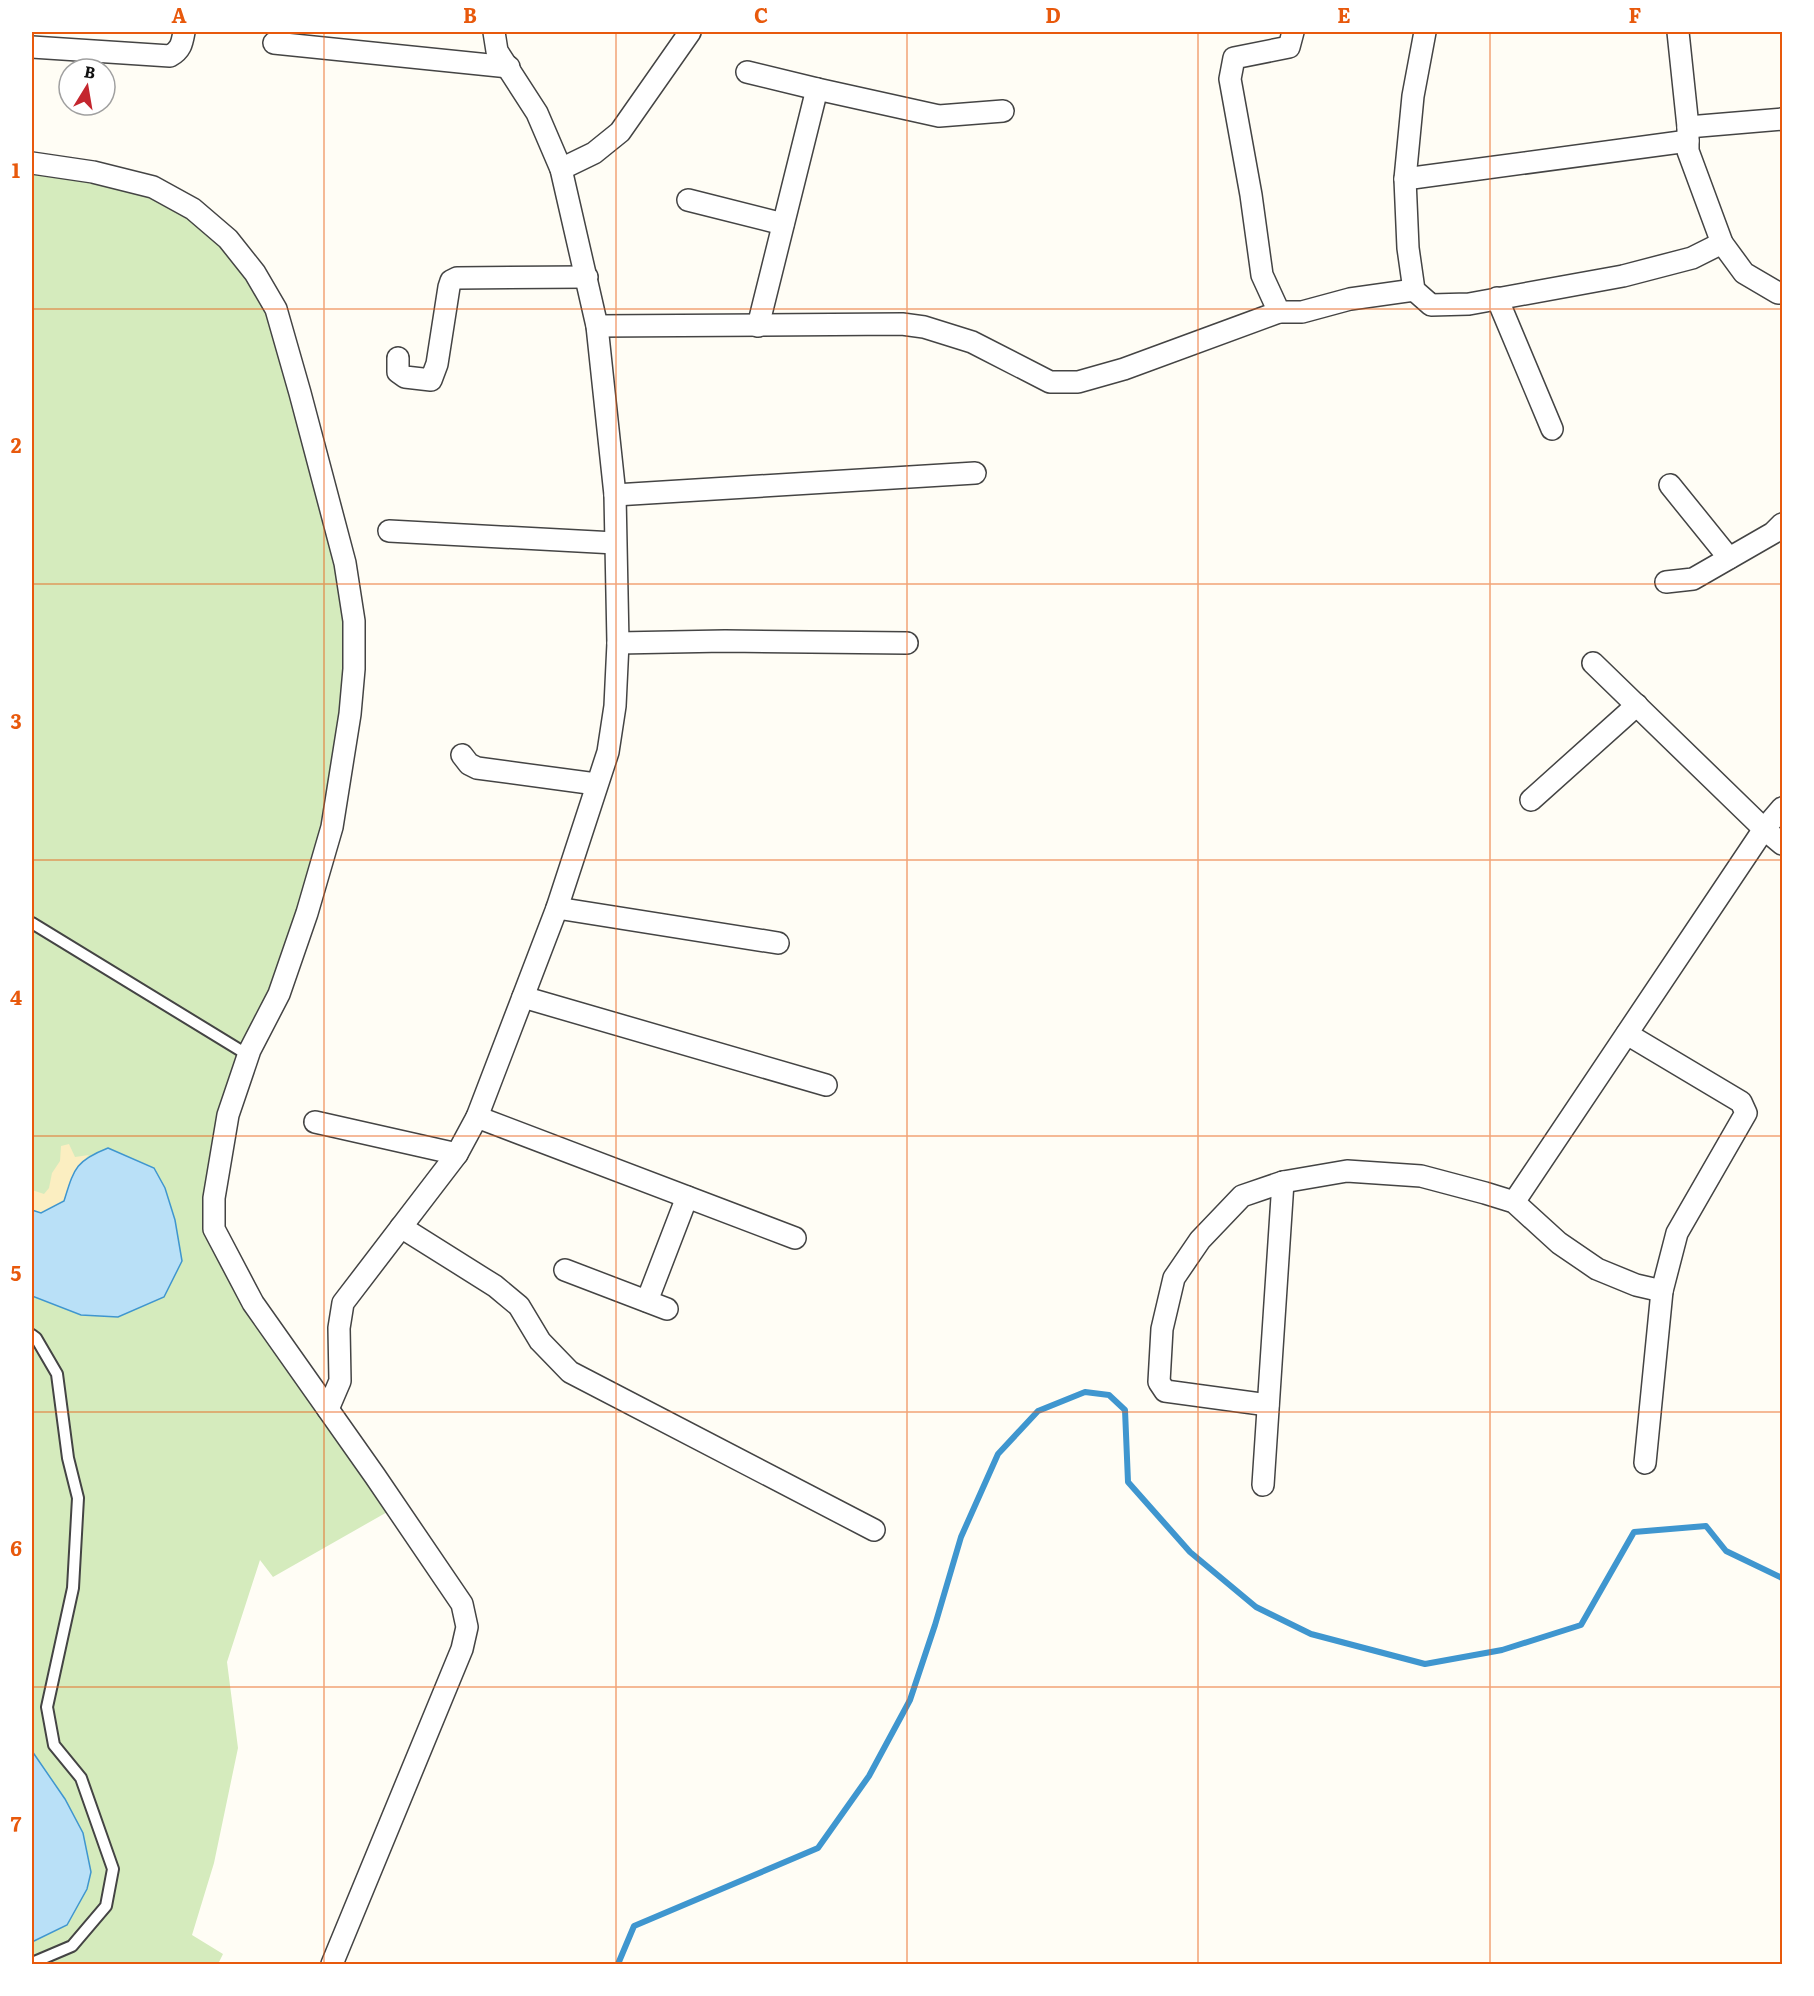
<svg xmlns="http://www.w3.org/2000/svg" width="1814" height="1996" viewBox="0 0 1814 1996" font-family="Literata,serif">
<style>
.green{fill:#d5ebbd}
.sand{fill:#fbeec1}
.water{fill:#b9e0f7;stroke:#3f96cf;stroke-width:1.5}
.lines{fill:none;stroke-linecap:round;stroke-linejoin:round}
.stream{stroke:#3f96cf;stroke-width:6}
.service-casing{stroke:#444;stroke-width:14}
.minor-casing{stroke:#444;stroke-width:24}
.service{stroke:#fff;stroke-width:10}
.minor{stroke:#fff;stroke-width:21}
.grid{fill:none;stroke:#e8590c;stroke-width:1.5;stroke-opacity:0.55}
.neatline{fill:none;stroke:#e8590c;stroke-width:2}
.grid-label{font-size:20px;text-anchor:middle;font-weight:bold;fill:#e8590c}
</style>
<rect width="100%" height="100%" fill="#fffdf5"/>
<path class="green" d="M32,170L151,194L189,215L223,245L248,275L268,311L328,527L347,621L345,691L323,829L272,991L208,1232L389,1511L273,1577L260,1560L227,1662L238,1748L214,1863L192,1935L223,1954L218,1964H32Z"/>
<path class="sand" d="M69,1144L75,1157L89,1155C73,1170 70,1180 64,1201L41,1213L32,1210V1190L44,1194L49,1188L52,1173L60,1161L61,1146Z"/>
<g class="water">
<path d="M108,1148L154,1168L165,1188L175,1220L182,1261L164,1297L118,1317L81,1315L32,1296V1210L41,1213L64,1201C74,1169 75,1161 108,1148Z"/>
<path d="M32,1751L65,1799L83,1833L91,1872L87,1889L67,1925L32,1942Z"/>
</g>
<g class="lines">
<path class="stream" d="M618,1964L634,1926L818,1848L869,1776L910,1700L935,1625L961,1537L998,1454L1038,1411L1085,1392L1109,1395L1125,1410L1128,1482L1190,1552L1256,1607L1311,1634L1425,1664L1502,1650L1581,1625L1634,1532L1706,1526L1726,1551L1782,1578"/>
<g class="service-casing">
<g id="service">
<path d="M32,923L248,1055"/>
<path d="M32,1335L36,1338L57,1374L68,1458L78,1498L73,1588L47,1707L54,1745L81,1778L113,1869L106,1906L72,1946L32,1963"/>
</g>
</g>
<g class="minor-casing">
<g id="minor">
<path d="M1293,32L1289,47L1234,58L1230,79L1251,195L1262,275L1279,312H1302L1350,299L1414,290"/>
<path d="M1425,32L1413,96L1405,179L1408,248L1414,290L1431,305L1469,304L1623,276L1692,258L1722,243"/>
<path d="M1678,32L1688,127V151L1722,243L1744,273L1778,293H1782"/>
<path d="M274,43L509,67"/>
<path d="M32,47L170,56C181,50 182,43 184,32"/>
<path d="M747,72L817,89"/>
<path d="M1688,127L1782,119"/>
<path d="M32,163L93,172L153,187L193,209L228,239L255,273L276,309L300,393L345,563L354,621V669L350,714L332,827L307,913L279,994L250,1050L228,1115L214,1198V1229L253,1303L375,1476L462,1604L467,1627L462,1649L332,1964"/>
<path d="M561,169L594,153L620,132L690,32"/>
<path d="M1405,179L1688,141"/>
<path d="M688,200L783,224"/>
<path d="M1497,298L1552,429"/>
<path d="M597,326L902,324L924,327L972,342L1050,382H1078L1124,369L1279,312"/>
<path d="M758,326L817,89L939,116L1003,111"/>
<path d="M398,358V372L405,377L431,380L437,364L449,287L451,281L457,278L587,277"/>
<path d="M1670,485L1729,558"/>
<path d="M615,495L975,473"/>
<path d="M389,531L615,543"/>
<path d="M1666,582L1693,579L1773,533L1782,524"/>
<path d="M618,643L725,641L907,643"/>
<path d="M1593,663L1764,829L1782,844"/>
<path d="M462,755L469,764L477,768L596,784"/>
<path d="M1531,800L1637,705"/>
<path d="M557,908L778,943"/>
<path d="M523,997L826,1085"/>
<path d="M1627,1034L1741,1102L1746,1113L1677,1233L1662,1291L1645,1463"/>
<path d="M477,1117L795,1238"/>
<path d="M315,1122L457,1154"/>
<path d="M1514,1202L1764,829L1782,808"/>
<path d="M401,1227L495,1286L519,1306L540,1341L570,1372L874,1530"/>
<path d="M565,1270L667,1309"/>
<path d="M647,1301L687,1197"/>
<path d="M1268,1405L1165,1391L1159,1382L1162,1329L1174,1278L1200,1240L1242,1196L1283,1182L1347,1171L1421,1176L1485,1193L1514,1202L1559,1243L1597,1269L1636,1285L1662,1291"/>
<path d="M328,1409L340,1381L339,1328L343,1303L457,1154L477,1117L557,908L608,752L615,706L618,643L615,495L597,326L561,169L537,113L497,51L494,32"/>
<path d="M1263,1485L1283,1182"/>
</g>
</g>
<use href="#service" class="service"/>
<use href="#minor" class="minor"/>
</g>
<path class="grid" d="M324,32V1964M616,32V1964M907,32V1964M1198,32V1964M1490,32V1964M32,309H1782M32,584H1782M32,860H1782M32,1136H1782M32,1412H1782M32,1687H1782"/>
<rect width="1814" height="1996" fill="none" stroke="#ffffff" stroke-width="66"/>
<g transform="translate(87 87) rotate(11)"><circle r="28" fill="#ffffff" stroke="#a0a0a0" stroke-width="1.5"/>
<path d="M0-4.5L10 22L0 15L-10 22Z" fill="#c4262e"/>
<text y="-9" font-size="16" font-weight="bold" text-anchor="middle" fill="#111111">B</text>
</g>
<rect x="33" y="33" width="1748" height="1930" class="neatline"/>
<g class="grid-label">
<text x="179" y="23">A</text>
<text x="470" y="23">B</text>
<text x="761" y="23">C</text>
<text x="1053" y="23">D</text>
<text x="1344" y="23">E</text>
<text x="1635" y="23">F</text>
<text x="16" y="178">1</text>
<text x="16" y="453">2</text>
<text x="16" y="729">3</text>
<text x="16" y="1005">4</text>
<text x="16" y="1281">5</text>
<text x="16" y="1556">6</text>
<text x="16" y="1832">7</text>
</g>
</svg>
